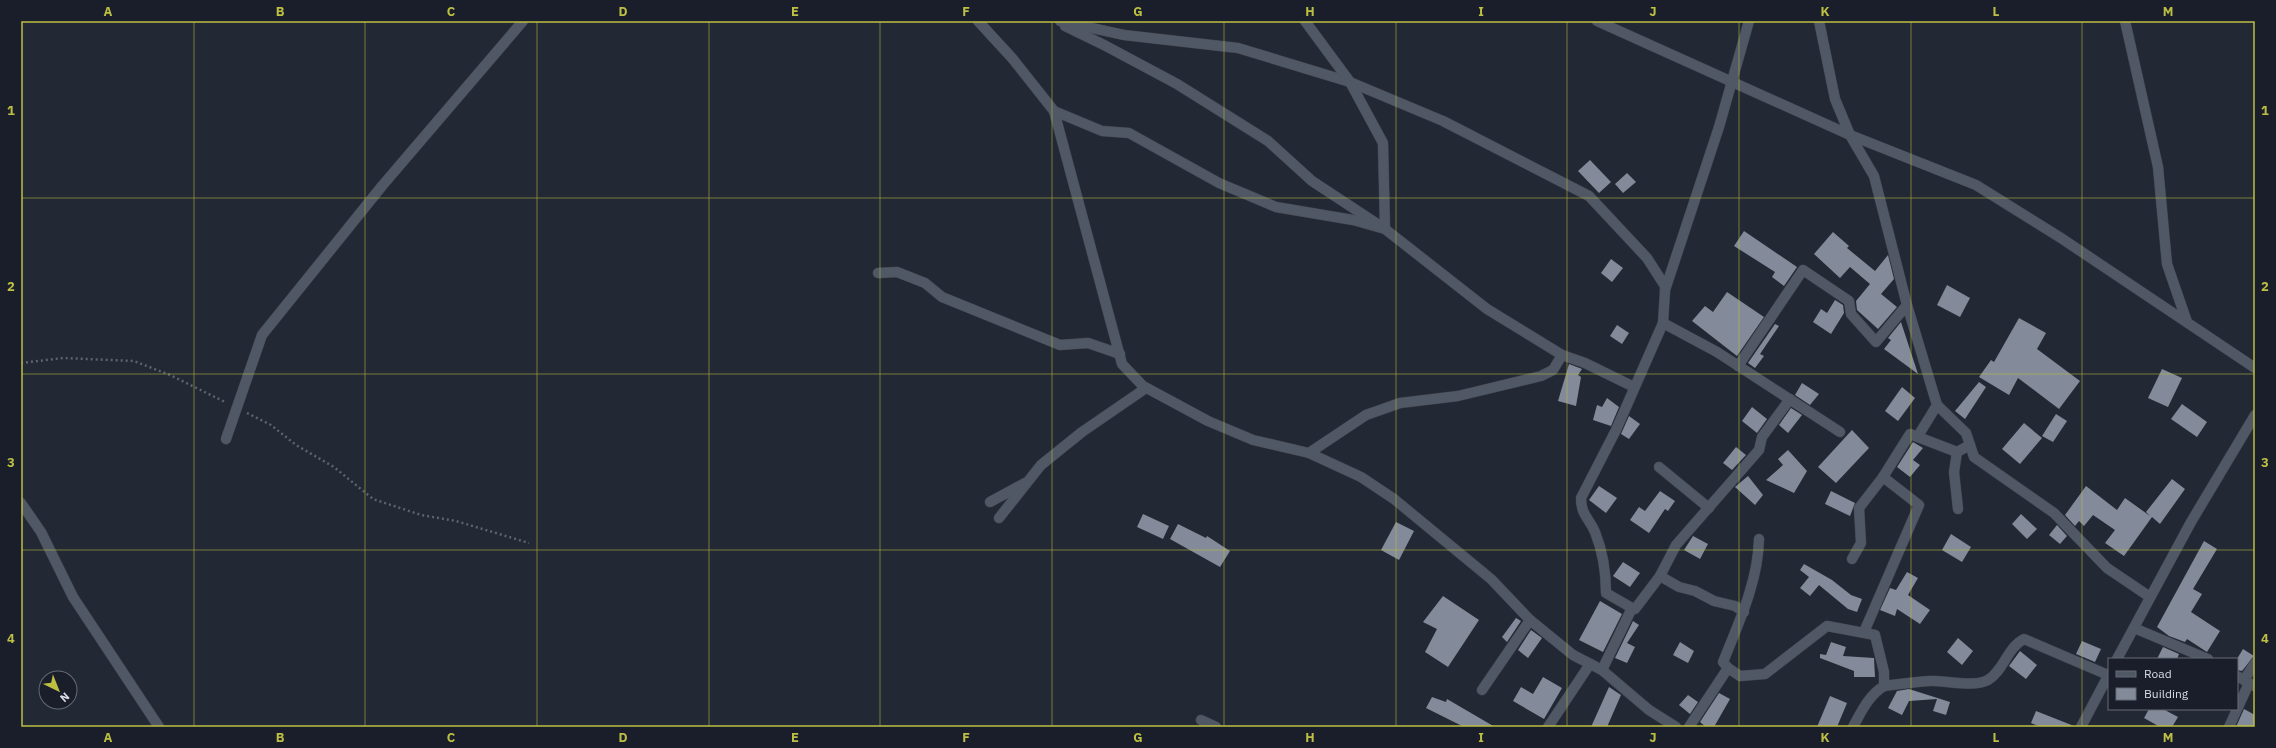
<svg xmlns="http://www.w3.org/2000/svg" width="2276" height="748" viewBox="0 0 2276 748" font-family="'IBM Plex Sans',sans-serif">
<style>
.building{fill:#838a99}
.lines{fill:none;stroke-linecap:round;stroke-linejoin:round}
.minor-casing{stroke:#3d424b;stroke-width:11}
.path{stroke:#5e636e;stroke-width:2.5;stroke-dasharray:2 3;stroke-linecap:butt}
.minor{stroke:#515865;stroke-width:10}
.grid{fill:none;stroke:#bdbf43;stroke-width:1;stroke-opacity:0.55}
.neatline{fill:none;stroke:#bdbf43;stroke-width:1.5}
.grid-label{font-size:13px;text-anchor:middle;font-weight:bold;fill:#bdbf43}
</style>
<rect width="100%" height="100%" fill="#222834"/>
<g class="building">
<path d="M1590,160L1611,182L1599,193L1578,171Z"/>
<path d="M1627,173L1636,182L1623,193L1615,184Z"/>
<path d="M1744,231L1797,267L1784,286L1772,277L1775,272L1734,246Z"/>
<path d="M1833,232L1849,246L1847,248L1875,271L1888,255L1894,279L1881,294L1897,307L1878,329L1857,310L1856,301L1870,284L1850,267L1840,278L1814,254Z"/>
<path d="M1611,259L1623,268L1612,282L1601,273Z"/>
<path d="M1947,285L1970,298L1960,317L1937,305Z"/>
<path d="M1727,292L1764,317L1737,356L1692,321L1705,306L1713,312Z"/>
<path d="M1835,300L1843,305L1844,313L1831,334L1813,322L1821,309L1827,313Z"/>
<path d="M2019,318L2046,333L2037,349L2080,381L2059,409L2018,378L2009,395L1979,377L1991,360L1994,362Z"/>
<path d="M1901,322L1918,374L1884,349L1891,340L1888,338Z"/>
<path d="M1775,324L1779,326L1760,354L1764,356L1755,368L1748,363Z"/>
<path d="M1617,325L1629,333L1622,344L1610,336Z"/>
<path d="M1569,364L1582,369L1578,375L1581,377L1576,406L1558,401Z"/>
<path d="M2162,369L2182,378L2168,407L2148,398Z"/>
<path d="M1979,382L1986,387L1965,419L1955,411Z"/>
<path d="M1802,383L1819,394L1810,405L1795,395Z"/>
<path d="M1902,387L1915,398L1898,421L1885,411Z"/>
<path d="M1607,398L1619,407L1611,426L1593,420L1597,405L1602,407Z"/>
<path d="M2182,404L2207,422L2197,437L2171,419Z"/>
<path d="M1752,407L1767,419L1757,433L1742,421Z"/>
<path d="M1791,408L1802,415L1788,433L1779,425Z"/>
<path d="M2056,414L2067,421L2053,442L2042,436Z"/>
<path d="M1629,416L1640,424L1629,439L1621,434Z"/>
<path d="M2024,423L2042,438L2020,464L2002,449Z"/>
<path d="M1852,430L1869,448L1836,483L1818,467Z"/>
<path d="M1913,442L1923,448L1913,460L1920,465L1910,477L1897,467Z"/>
<path d="M1736,447L1746,455L1732,470L1723,463Z"/>
<path d="M1788,450L1807,471L1794,493L1766,480L1783,465L1778,459Z"/>
<path d="M1748,476L1763,495L1755,505L1735,487Z"/>
<path d="M2172,479L2185,489L2160,524L2152,517L2124,556L2105,543L2115,530L2093,515L2084,526L2079,521L2075,526L2065,515L2086,486L2117,510L2125,498L2150,516L2146,512Z"/>
<path d="M1599,486L1617,498L1606,513L1589,500Z"/>
<path d="M1660,491L1675,501L1668,511L1665,509L1649,533L1630,520L1639,507L1645,511Z"/>
<path d="M1831,491L1855,503L1850,516L1825,504Z"/>
<path d="M1143,514L1169,526L1163,539L1137,527Z"/>
<path d="M2021,514L2037,529L2027,539L2012,524Z"/>
<path d="M1396,522L1414,531L1399,560L1381,550Z"/>
<path d="M1178,524L1206,538L1207,536L1230,551L1220,567L1170,539Z"/>
<path d="M2057,525L2067,536L2060,544L2049,535Z"/>
<path d="M1951,534L1971,547L1962,562L1942,550Z"/>
<path d="M1693,536L1708,544L1700,559L1684,550Z"/>
<path d="M2204,541L2217,549L2193,589L2202,594L2191,612L2220,631L2207,652L2187,639L2185,642L2169,636L2157,627Z"/>
<path d="M1623,562L1640,573L1630,587L1613,576Z"/>
<path d="M1804,564L1832,580L1851,595L1862,599L1857,612L1848,609L1819,585L1810,596L1800,588L1809,577L1800,570Z"/>
<path d="M1907,572L1918,578L1908,595L1930,610L1920,624L1897,609L1895,616L1880,610L1890,588L1896,590Z"/>
<path d="M1443,596L1479,620L1448,667L1425,652L1437,629L1423,622Z"/>
<path d="M1600,601L1622,614L1603,652L1579,640Z"/>
<path d="M1516,618L1521,621L1507,642L1502,637Z"/>
<path d="M1633,621L1639,625L1627,643L1635,647L1627,663L1615,658Z"/>
<path d="M1531,630L1542,638L1528,658L1518,650Z"/>
<path d="M1958,638L1973,651L1962,665L1947,652Z"/>
<path d="M2082,641L2101,649L2095,662L2076,654Z"/>
<path d="M1680,642L1694,651L1688,663L1673,655Z"/>
<path d="M1831,642L1846,647L1843,656L1874,658L1875,677H1854V671L1820,658V654L1826,655Z"/>
<path d="M2163,647L2179,654L2177,659H2157Z"/>
<path d="M2243,649L2254,656L2242,671L2237,670V659Z"/>
<path d="M2020,651L2037,665L2026,679L2009,666Z"/>
<path d="M1543,677L1562,688L1544,719L1513,701L1521,687L1533,694Z"/>
<path d="M1609,687L1621,695L1607,727H1591Z"/>
<path d="M1909,689L1950,702L1946,715L1933,711L1937,699L1909,701L1902,715L1888,708L1897,691Z"/>
<path d="M1719,693L1730,699L1714,727H1706L1700,722Z"/>
<path d="M1688,695L1698,702L1690,714L1679,705Z"/>
<path d="M1830,696L1847,703L1837,727H1817Z"/>
<path d="M1432,697L1446,702L1447,699L1495,727H1464L1426,708Z"/>
<path d="M2149,709H2163L2178,717L2172,727H2160L2144,718Z"/>
<path d="M2244,709L2255,715V727H2236Z"/>
<path d="M2036,711L2074,726V727H2041L2031,723Z"/>
</g>
<g class="lines">
<g class="minor-casing">
<g id="minor">
<path d="M978,21L1012,58L1054,111L1102,131L1129,133L1219,183L1276,207L1353,220L1385,229L1487,309L1562,355L1585,363L1634,387"/>
<path d="M1060,21L1124,35L1238,48L1350,82L1443,121L1589,196L1647,258L1665,286V291L1663,323L1616,430L1581,498C1581,515 1589,518 1595,532C1603,552 1606,572 1606,593L1632,608L1635,609L1660,576L1676,545L1759,450L1762,437L1790,399"/>
<path d="M1597,21L1850,135L1976,185L2061,238L2255,368"/>
<path d="M1819,21L1835,99L1850,135L1874,176L1907,305L1937,405L1966,433L1970,445"/>
<path d="M2125,21L2158,167L2167,264L2187,322"/>
<path d="M1065,26L1104,45L1177,84L1268,141L1312,181L1385,229L1383,143L1350,82L1305,21"/>
<path d="M1054,111L1122,364L1143,386L1208,421L1253,440L1309,453L1361,477L1394,499L1491,579L1530,620L1573,655L1602,670L1649,710L1676,727"/>
<path d="M878,273L897,272L925,283L942,297L1060,345L1088,343L1120,354"/>
<path d="M1665,290L1719,127L1749,21"/>
<path d="M1663,323L1717,352L1840,432"/>
<path d="M1738,366L1803,270L1849,301L1851,314L1876,342L1907,305"/>
<path d="M1918,436L1937,405"/>
<path d="M226,439L262,335L382,186L523,21"/>
<path d="M1957,452L1954,472L1958,509"/>
<path d="M1309,453L1366,415L1400,403L1458,396L1541,376L1553,370L1562,355"/>
<path d="M1659,467L1709,508"/>
<path d="M990,502L1025,483"/>
<path d="M21,503L41,532L73,597L159,727"/>
<path d="M999,518L1041,465L1082,432L1146,388"/>
<path d="M1852,559L1861,543L1859,508L1883,477L1910,434L1957,452L1970,445L1974,457L2054,513L2107,568L2150,597"/>
<path d="M1660,576L1679,587L1695,591L1714,601L1735,606L1744,612"/>
<path d="M2134,628L2208,659"/>
<path d="M1864,632L1919,505L1883,477"/>
<path d="M2117,659L2191,522L2255,415"/>
<path d="M1728,668L1740,676L1765,674L1827,626L1875,635L1884,672V686C1869,695 1861,712 1853,727"/>
<path d="M1602,670L1632,608"/>
<path d="M2237,676L2254,686"/>
<path d="M2244,680L2255,663"/>
<path d="M1884,686C1900,684 1915,682 1930,681C1946,680 1973,688 1988,680C2004,670 2007,648 2024,639L2108,675"/>
<path d="M1482,690L1530,620"/>
<path d="M1201,720L1216,727"/>
<path d="M1548,727L1590,664"/>
<path d="M1689,727L1728,668L1723,662C1739,622 1758,582 1759,539"/>
<path d="M2081,727L2109,674"/>
<path d="M2229,727L2249,683"/>
</g>
</g>
<g class="path">
<path d="M21,363L63,358L134,361L170,375L225,402"/>
<path d="M247,413L271,425L296,445L334,467L373,499L421,515L456,521L529,543"/>
</g>
<use href="#minor" class="minor"/>
</g>
<path class="grid" d="M194,21V727M365,21V727M537,21V727M709,21V727M880,21V727M1052,21V727M1224,21V727M1396,21V727M1567,21V727M1739,21V727M1911,21V727M2082,21V727M21,198H2255M21,374H2255M21,550H2255"/>
<rect width="2276" height="748" fill="none" stroke="#191e2a" stroke-width="44"/>
<rect x="2108" y="658" width="130" height="52" fill="#191e2a" stroke="#666a75"/>
<rect x="2116" y="671" width="20" height="6" fill="#515865" stroke="#666a75"/>
<text x="2144" y="678" font-size="12" fill="#d9dde5">Road</text>
<rect x="2116" y="688" width="20" height="12" fill="#838a99" stroke="#666a75"/>
<text x="2144" y="698" font-size="12" fill="#d9dde5">Building</text>
<g transform="translate(58 690) rotate(137)"><circle r="19" fill="#191e2a" stroke="#666a75"/>
<path d="M0-3L7 15L0 10L-7 15Z" fill="#bdbf43"/>
<text y="-6" font-size="11" font-weight="bold" text-anchor="middle" fill="#d9dde5">N</text>
</g>
<rect x="22" y="22" width="2232" height="704" class="neatline"/>
<g class="grid-label">
<text x="108" y="16">A</text>
<text x="280" y="16">B</text>
<text x="451" y="16">C</text>
<text x="623" y="16">D</text>
<text x="795" y="16">E</text>
<text x="966" y="16">F</text>
<text x="1138" y="16">G</text>
<text x="1310" y="16">H</text>
<text x="1481" y="16">I</text>
<text x="1653" y="16">J</text>
<text x="1825" y="16">K</text>
<text x="1996" y="16">L</text>
<text x="2168" y="16">M</text>
<text x="11" y="115">1</text>
<text x="2265" y="115">1</text>
<text x="11" y="291">2</text>
<text x="2265" y="291">2</text>
<text x="11" y="467">3</text>
<text x="2265" y="467">3</text>
<text x="11" y="643">4</text>
<text x="2265" y="643">4</text>
<text x="108" y="742">A</text>
<text x="280" y="742">B</text>
<text x="451" y="742">C</text>
<text x="623" y="742">D</text>
<text x="795" y="742">E</text>
<text x="966" y="742">F</text>
<text x="1138" y="742">G</text>
<text x="1310" y="742">H</text>
<text x="1481" y="742">I</text>
<text x="1653" y="742">J</text>
<text x="1825" y="742">K</text>
<text x="1996" y="742">L</text>
<text x="2168" y="742">M</text>
</g>
</svg>
